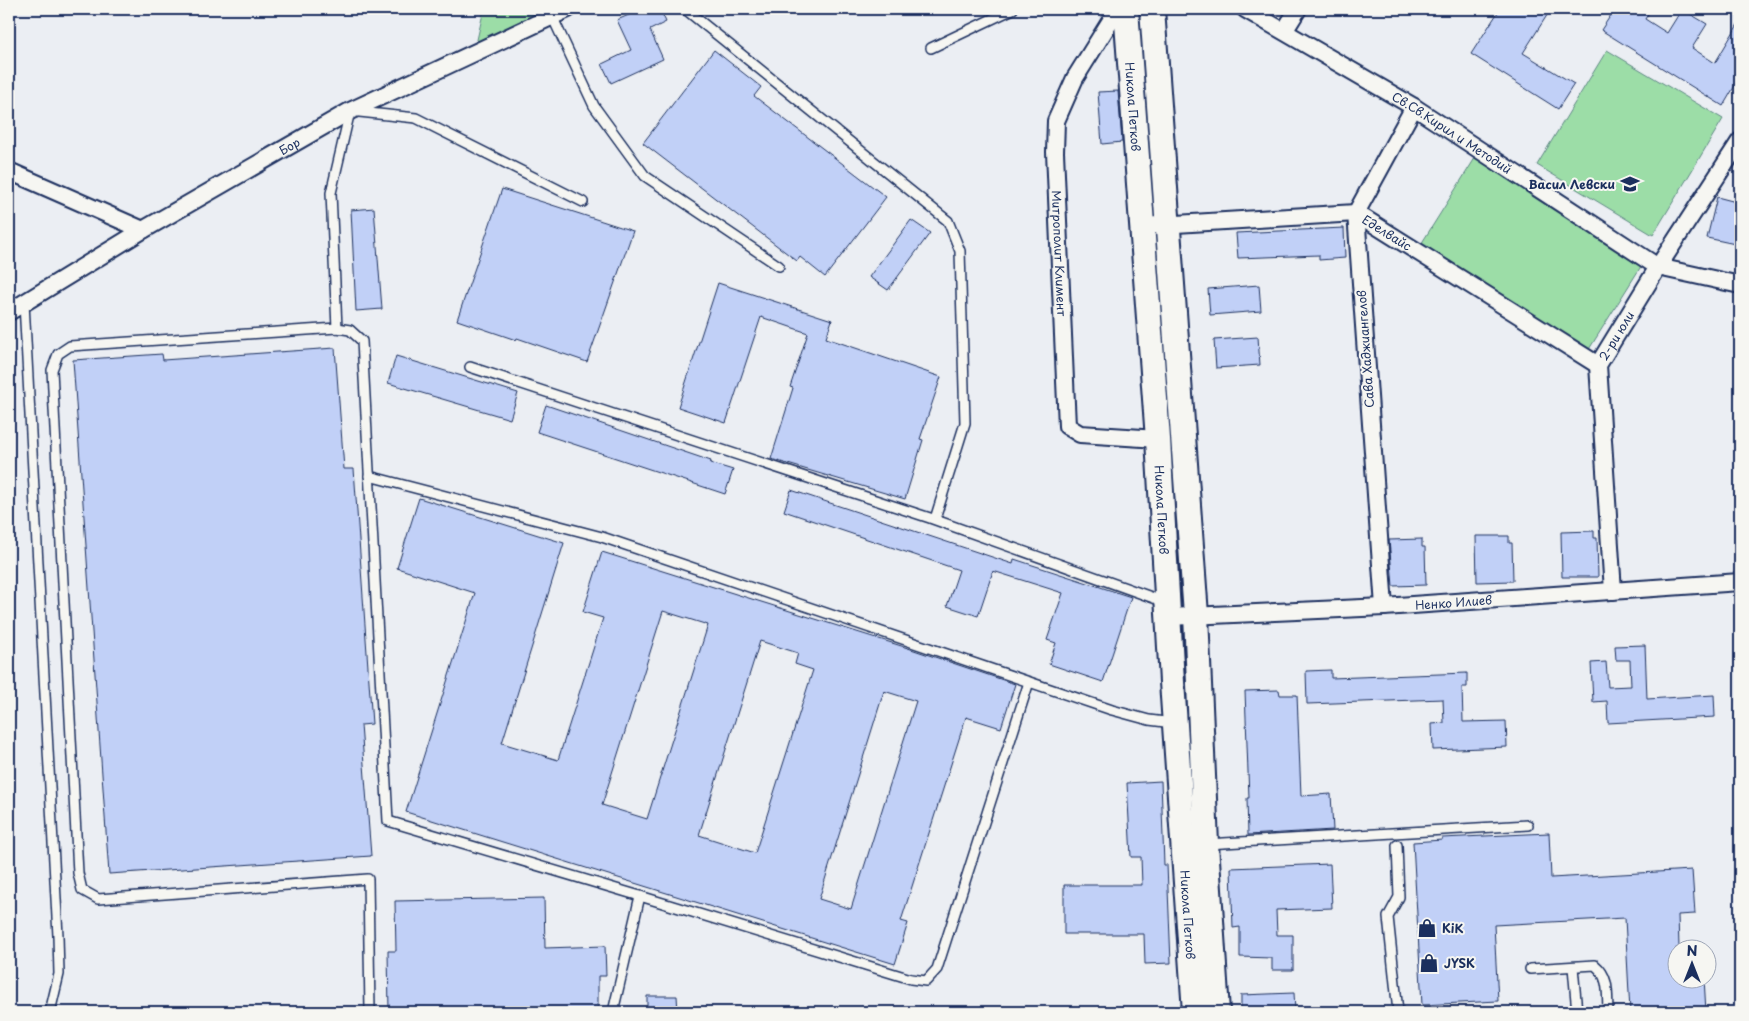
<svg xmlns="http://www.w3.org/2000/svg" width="1749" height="1021" viewBox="0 0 1749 1021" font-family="'Playpen Sans',sans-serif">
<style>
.green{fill:#9cdda7;stroke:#5c8682}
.building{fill:#c1d0f7;stroke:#1b2f5e;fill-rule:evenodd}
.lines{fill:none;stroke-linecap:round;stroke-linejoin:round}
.lane-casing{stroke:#1b2f5e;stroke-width:12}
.street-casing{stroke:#1b2f5e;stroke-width:20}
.secondary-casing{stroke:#1b2f5e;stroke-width:28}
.lane{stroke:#f6f6f2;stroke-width:9}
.street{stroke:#f6f6f2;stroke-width:16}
.secondary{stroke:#f6f6f2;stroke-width:24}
.labels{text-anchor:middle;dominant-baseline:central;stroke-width:4;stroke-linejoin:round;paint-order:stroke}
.street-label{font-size:12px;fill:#1b2f5e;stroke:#f6f6f2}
.poi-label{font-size:12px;font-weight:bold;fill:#1b2f5e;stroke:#f6f6f2;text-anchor:start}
</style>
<rect width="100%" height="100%" fill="#ebeef3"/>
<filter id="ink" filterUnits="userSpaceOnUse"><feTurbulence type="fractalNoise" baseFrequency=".02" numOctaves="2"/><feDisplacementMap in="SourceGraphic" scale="10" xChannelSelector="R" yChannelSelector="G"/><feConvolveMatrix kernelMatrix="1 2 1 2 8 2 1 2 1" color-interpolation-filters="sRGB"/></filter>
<g filter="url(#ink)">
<g class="green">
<path d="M484,9H568L474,53Z"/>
<path d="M1607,50L1723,119L1653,235L1537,165Z"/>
<path d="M1477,155L1645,260L1586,354L1418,249Z"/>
</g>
<g class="building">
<path d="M643,9H660L666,22L650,30L663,59L611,83L602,64L631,50L617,20Z"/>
<path d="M1500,9H1551L1523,53L1574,84L1558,109L1471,54Z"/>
<path d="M1615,9H1651L1645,19L1667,33L1682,9L1707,24L1692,48L1715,63L1740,21V77L1723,106L1601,30Z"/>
<path d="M714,50L761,87L754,96L886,197L825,277L800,257L797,261L643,143Z"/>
<path d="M1118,91L1122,142L1102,144L1098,92Z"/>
<path d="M502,189L633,231L587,362L517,338L516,340L457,320Z"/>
<path d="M1717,197L1740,203V245L1707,238Z"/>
<path d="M374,208L382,309L356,311L351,210Z"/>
<path d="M911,220L930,233L888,290L869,277Z"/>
<path d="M1344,228L1345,258L1319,260V255L1238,258L1236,233Z"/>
<path d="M718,283L832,320L826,338L941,377L920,439L923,440L905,499L771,459L793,388L790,387L808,333L761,317L726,423L678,407Z"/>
<path d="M1259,285L1261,311L1210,315L1208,289Z"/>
<path d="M1258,337L1260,365L1216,368L1214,340Z"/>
<path d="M335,348L344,469H354L372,724L361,725L371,856L109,874L73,360L162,354L163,360Z"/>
<path d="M396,356L518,393L510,419L388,383Z"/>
<path d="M546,405L711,461L710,463L733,470L725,494L537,432Z"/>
<path d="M791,490L1013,564L1014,559L1131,597L1103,682L1049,664L1056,643L1047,640L1063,593L993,571L978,616L947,606L959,570L784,511Z"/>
<path d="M419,498L564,543L502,743L558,760L603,618L583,612L602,552L911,649L1015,684L1001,728L966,717L901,921L908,923L895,964L406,812L475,593L397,568ZM663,611L708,625L647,819L602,805ZM760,641L798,653L795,664L813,670L755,853L699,835ZM884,691L916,701L851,909L819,899Z"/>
<path d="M1594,531V538H1597L1598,577H1562L1561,532Z"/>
<path d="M1476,536H1509V543H1512L1513,581L1477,582Z"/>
<path d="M1422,539V547H1425L1426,585L1393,586L1389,540Z"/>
<path d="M1645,645L1647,699L1714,695L1715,717L1608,723L1607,701L1593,702L1591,663L1606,662L1608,687L1631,686L1630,660H1616L1615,646Z"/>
<path d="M1331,670V678L1467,673V687H1462L1463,722L1506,721L1507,747L1433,750L1432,724L1444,723L1443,699L1307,704L1306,671Z"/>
<path d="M1279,690L1280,695H1297L1301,796L1331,794L1333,830L1248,835L1247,798H1249L1245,691Z"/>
<path d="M1161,781L1164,865H1167L1171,963L1145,964L1144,934H1064V885H1142L1141,857H1131L1127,783Z"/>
<path d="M1549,833L1551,878L1692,870L1695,914L1678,915L1679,948H1676V978H1704L1706,1012H1630L1625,918L1494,925L1498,1001L1422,1005L1413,842L1442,840V838Z"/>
<path d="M1330,864L1332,908L1276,910L1277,935H1293V970H1272V958L1240,957V927L1233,928L1231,868Z"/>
<path d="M544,898L545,948L605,946L606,976H598V1012H389L388,951H396L395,901Z"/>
<path d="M1294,993L1295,1012H1241V995Z"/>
<path d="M647,996H677L678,1012H647Z"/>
</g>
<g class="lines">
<g class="lane-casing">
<g id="lane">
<path d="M685,9L948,221L960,251L965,423L935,519"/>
<path d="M552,16L594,106L645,176L779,266"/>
<path d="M931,48L1013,9"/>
<path d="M24,303L58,936L59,974L50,1012"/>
<path d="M337,328L331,193L350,111L416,118L583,202"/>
<path d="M470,367L930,518L1165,602"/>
<path d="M369,476L602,537L1112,710L1149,720L1173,723"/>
<path d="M1207,844L1528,825"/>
<path d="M1397,845L1399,897L1388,917L1398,1012"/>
<path d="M640,896L911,979L926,981L937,969L1029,682"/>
<path d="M1573,967L1577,1012"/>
<path d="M1530,969L1595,965C1610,977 1607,995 1608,1012"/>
<path d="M370,1012L368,879L98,899L82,890L78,873L52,370L58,354L70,346L337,328L350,330L362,341L388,821L640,896L613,1012"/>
</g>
</g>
<g class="street-casing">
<g id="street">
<path id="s1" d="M1245,9L1414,107L1658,267L1740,285"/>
<path id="s2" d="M1127,12L1113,17L1075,78L1056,121L1055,152L1067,426L1080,434L1158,439"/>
<path d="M1285,30L1298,9"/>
<path d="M9,171L143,230"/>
<path id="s3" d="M1143,226L1356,213L1598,365"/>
<path id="s4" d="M9,312L143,230L350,111L568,9"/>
<path id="s5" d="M1613,591L1598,365L1658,267L1740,141"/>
<path d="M1384,607L1356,213L1414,107"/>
<path id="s6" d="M1168,617L1384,607L1740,582"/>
</g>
</g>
<g class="secondary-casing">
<g id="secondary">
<path id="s7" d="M1126,9L1158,439L1172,682L1195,1012"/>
<path d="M1152,9L1196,615L1206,844L1217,1012"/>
</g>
</g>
<use href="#lane" class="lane"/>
<use href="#street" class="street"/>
<use href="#secondary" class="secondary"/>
</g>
</g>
<defs>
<g id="school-bare" transform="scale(1.5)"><path d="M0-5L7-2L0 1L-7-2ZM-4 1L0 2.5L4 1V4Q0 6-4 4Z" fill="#1b2f5e" stroke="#f6f6f2" stroke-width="2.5" paint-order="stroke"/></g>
<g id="shop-bare" transform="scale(1.5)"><path d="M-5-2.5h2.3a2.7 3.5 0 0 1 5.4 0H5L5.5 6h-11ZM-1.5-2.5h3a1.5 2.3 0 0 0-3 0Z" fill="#1b2f5e" stroke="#f6f6f2" stroke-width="2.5" paint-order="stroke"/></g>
</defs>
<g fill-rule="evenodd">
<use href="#school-bare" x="1630" y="184"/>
<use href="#shop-bare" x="1427" y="928"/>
<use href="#shop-bare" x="1429" y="963"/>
</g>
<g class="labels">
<g class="street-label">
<text stroke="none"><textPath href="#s7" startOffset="98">Никола Петков</textPath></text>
<text stroke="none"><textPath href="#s1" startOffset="241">Св.Св.Кирил и Методий</textPath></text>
<text stroke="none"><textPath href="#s4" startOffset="326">Бор</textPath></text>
<text stroke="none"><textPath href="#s3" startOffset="250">Еделвайс</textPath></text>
<text stroke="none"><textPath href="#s2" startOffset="266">Митрополит Климент</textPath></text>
<text stroke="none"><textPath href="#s5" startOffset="261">2-ри юли</textPath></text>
<text transform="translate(1365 349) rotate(-94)">Сава Хаджиангелов</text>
<text stroke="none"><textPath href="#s7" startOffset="502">Никола Петков</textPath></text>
<text stroke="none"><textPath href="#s6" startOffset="286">Ненко Илиев</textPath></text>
<text stroke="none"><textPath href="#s7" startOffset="908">Никола Петков</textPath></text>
</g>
<g class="poi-label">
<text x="1615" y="184" text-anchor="end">Васил Левски</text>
<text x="1442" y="928">KiK</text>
<text x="1444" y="963">JYSK</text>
</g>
</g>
<rect width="1749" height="1021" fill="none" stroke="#f6f6f2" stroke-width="30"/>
<rect x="15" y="15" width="1719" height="991" fill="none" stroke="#1b2f5e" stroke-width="2" filter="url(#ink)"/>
<g transform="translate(1692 964)"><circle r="24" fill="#f6f6f2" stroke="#9ea6b7"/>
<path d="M0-4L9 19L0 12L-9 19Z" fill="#1b2f5e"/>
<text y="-8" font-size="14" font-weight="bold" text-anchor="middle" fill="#1b2f5e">N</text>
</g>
</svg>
